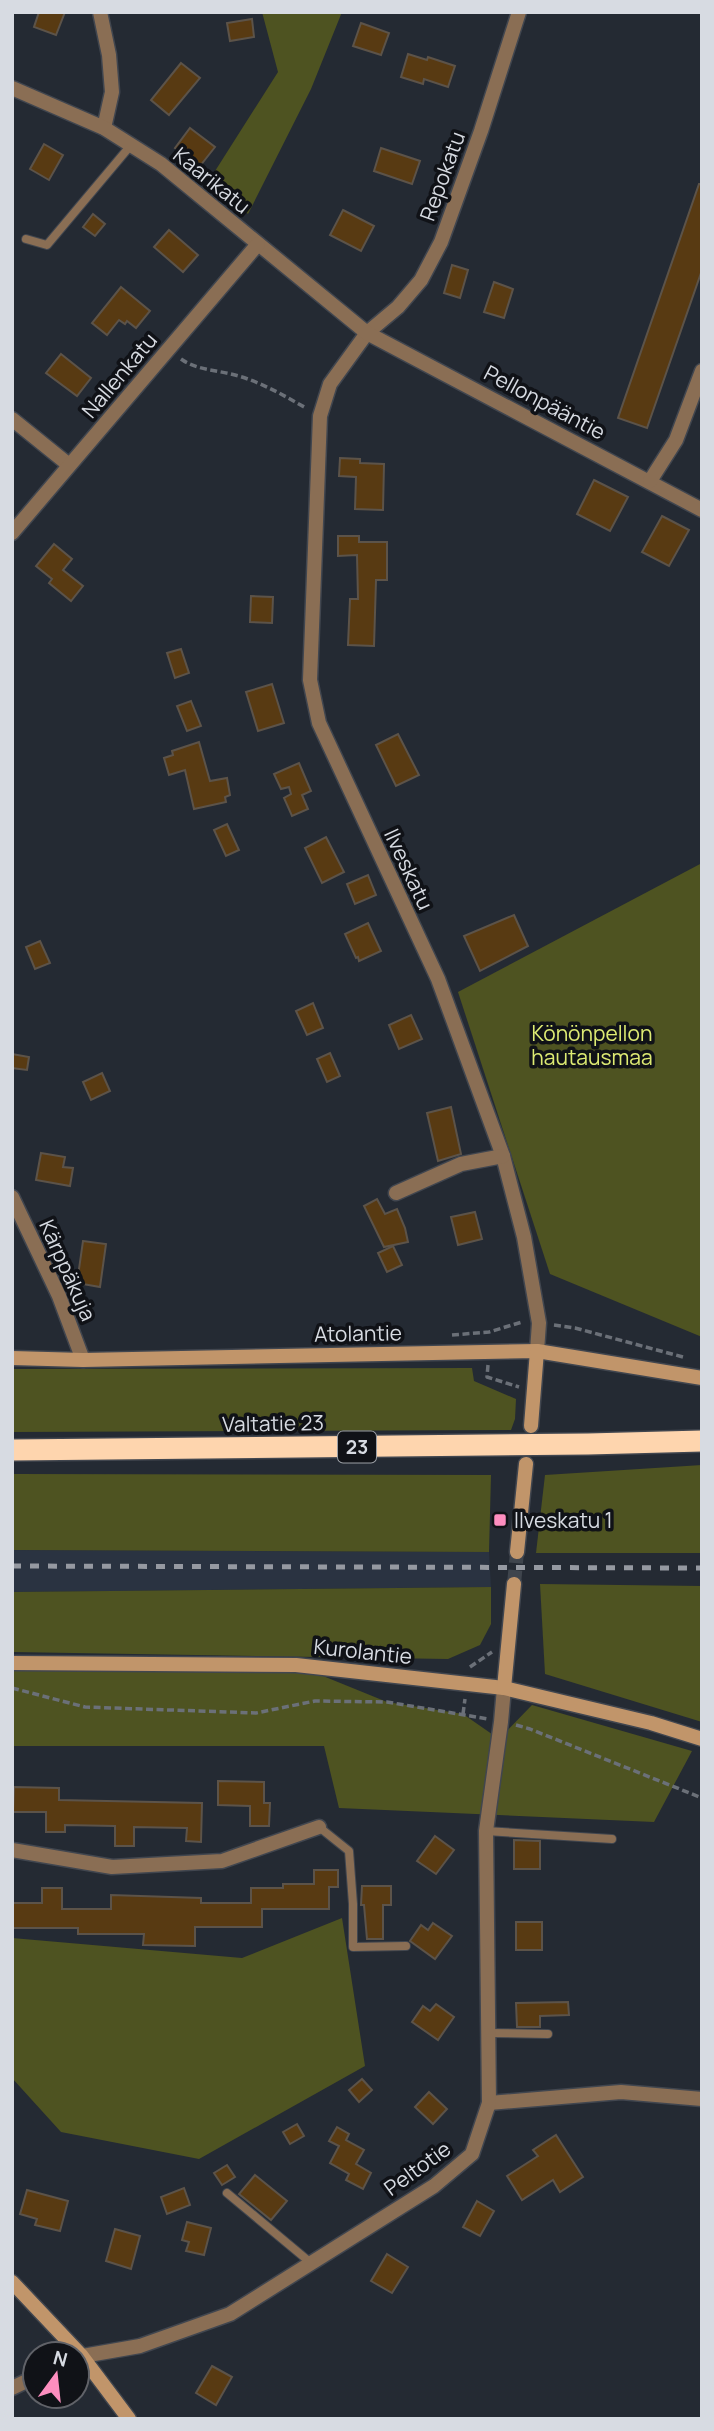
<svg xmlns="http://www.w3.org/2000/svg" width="714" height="2431" viewBox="0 0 714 2431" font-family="Manrope,sans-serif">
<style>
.built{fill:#2a3341}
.green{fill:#4e5321}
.building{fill:#583a12;stroke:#5c5349;stroke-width:2}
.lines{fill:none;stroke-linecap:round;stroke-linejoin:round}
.secondary-tunnel{stroke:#3f454d;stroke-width:14;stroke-dasharray:14 7;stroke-linecap:butt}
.lane-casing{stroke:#41464f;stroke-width:10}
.street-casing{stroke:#41464f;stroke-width:17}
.secondary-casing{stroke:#41464f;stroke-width:17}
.highway-casing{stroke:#41464f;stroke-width:24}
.path{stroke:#6b7078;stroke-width:3.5;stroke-dasharray:7 3.5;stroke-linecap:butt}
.lane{stroke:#8a6e54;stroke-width:8}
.street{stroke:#8a6e54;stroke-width:14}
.secondary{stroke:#c1956a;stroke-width:14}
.highway{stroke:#fed5ae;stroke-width:21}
.rail{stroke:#9599a1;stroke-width:5;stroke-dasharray:9 9;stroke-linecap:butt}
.poi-dot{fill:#fd8ebf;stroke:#101217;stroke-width:2.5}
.labels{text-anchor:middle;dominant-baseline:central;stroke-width:7;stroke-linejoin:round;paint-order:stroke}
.shield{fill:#101217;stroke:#9b9fa5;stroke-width:2}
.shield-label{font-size:19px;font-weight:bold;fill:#d7dbe2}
.street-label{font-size:21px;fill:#d7dbe2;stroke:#101217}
.park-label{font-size:21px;fill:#deeb73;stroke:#101217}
.poi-label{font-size:21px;fill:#d7dbe2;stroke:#101217;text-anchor:start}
</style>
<rect width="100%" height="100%" fill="#242a33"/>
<path class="built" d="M12,1550L489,1552L491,1587L12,1592Z"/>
<g class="green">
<path d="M262,12H342L311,89L248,214L210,179L278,72Z"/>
<path d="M702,863V1337L550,1274L458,992Z"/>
<path d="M472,1368L474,1381L516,1399L515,1419L511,1430L12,1432V1369Z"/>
<path d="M702,1465V1553H536L545,1475Z"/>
<path d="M12,1474L491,1475L489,1552L12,1550Z"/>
<path d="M540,1584L702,1586V1722L545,1674Z"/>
<path d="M491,1587V1624L480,1645L448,1659L12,1652V1592Z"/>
<path d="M296,1665L387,1702L463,1714L499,1739L532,1705L692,1751L654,1822L339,1808L324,1746H12V1667Z"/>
<path d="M342,1918L365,2066L199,2159L61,2132L12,2078V1938L242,1958Z"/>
</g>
<g class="building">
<path d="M39,12H65L56,35L34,27Z"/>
<path d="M252,19L254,37L230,41L227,23Z"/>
<path d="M361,23L389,33L381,55L353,46Z"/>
<path d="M408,54L427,60L428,57L455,66L448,87L424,79L423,84L401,77Z"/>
<path d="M181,63L200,78L169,115L151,100Z"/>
<path d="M190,128L215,147L200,166L175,148Z"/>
<path d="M44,144L63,155L49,180L30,169Z"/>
<path d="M381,148L420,161L412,184L374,171Z"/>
<path d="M699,184H702V270L647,428L618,418Z"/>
<path d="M343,210L374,226L361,251L330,235Z"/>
<path d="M93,214L105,224L95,236L83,227Z"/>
<path d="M169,230L198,255L183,272L154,247Z"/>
<path d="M452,265L468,270L460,298L444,293Z"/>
<path d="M494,282L513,289L504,318L484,312Z"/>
<path d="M121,287L150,311L136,328L127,321L125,324L119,320L107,335L92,323Z"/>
<path d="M61,354L91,378L77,396L46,373Z"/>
<path d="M340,458L360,459V463L384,464L383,510L355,509L356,477L339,476Z"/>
<path d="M594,480L628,497L610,531L577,514Z"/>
<path d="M662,516L689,530L669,566L642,552Z"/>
<path d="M338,536H359V542H387V580H376L374,646L348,645L350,599H358L357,555L338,556Z"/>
<path d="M54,544L72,559L63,570L83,586L71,601L49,583L52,579L36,566Z"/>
<path d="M251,596L273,597L272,623L250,622Z"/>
<path d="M181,649L189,673L175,678L167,653Z"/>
<path d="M272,684L284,723L258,731L246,692Z"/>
<path d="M191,701L201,726L187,731L177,706Z"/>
<path d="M398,734L419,775L396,786L376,745Z"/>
<path d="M199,742L210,781L227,778L230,795L225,797L226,802L194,809L185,770L169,775L164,758L173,755L172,751Z"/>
<path d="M299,763L311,791L302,795L308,809L292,816L284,798L291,794L289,787L281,789L274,774Z"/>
<path d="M227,824L239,850L226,856L214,830Z"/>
<path d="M326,837L344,872L322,883L305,848Z"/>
<path d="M368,875L376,895L355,904L347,884Z"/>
<path d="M514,915L528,946L480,971L464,936Z"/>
<path d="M368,923L381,951L359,961L358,957L356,958L345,934Z"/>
<path d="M40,941L50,963L35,969L26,947Z"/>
<path d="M313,1003L323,1028L307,1035L296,1011Z"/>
<path d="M411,1015L422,1039L399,1049L389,1025Z"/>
<path d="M330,1053L340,1076L327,1082L317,1059Z"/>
<path d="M12,1054L29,1057L27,1070L12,1068Z"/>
<path d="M102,1073L110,1091L91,1100L83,1082Z"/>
<path d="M451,1107L461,1154L438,1161L427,1113Z"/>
<path d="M41,1153L65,1157L63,1167L73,1168L70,1186L36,1180Z"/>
<path d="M377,1199L385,1214L397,1209L405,1228L408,1242L384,1247L364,1206Z"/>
<path d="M475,1212L482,1239L458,1245L451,1217Z"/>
<path d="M83,1241L106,1244L100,1287L77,1283Z"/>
<path d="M393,1246L402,1265L387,1272L378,1253Z"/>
<path d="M218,1781L264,1782V1803H270L269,1826H250V1806L218,1805Z"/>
<path d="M14,1787L59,1788V1800L202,1803L201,1842L186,1841L187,1828L134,1827V1846H115V1826L65,1825V1832H46V1812H13Z"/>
<path d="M435,1836L454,1850L436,1874L417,1861Z"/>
<path d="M514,1840L540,1841V1869H514Z"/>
<path d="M314,1870H338V1887H329V1909H262V1927H195V1946L143,1945L144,1934H78V1928H12V1903H42V1888H62V1909H111V1895L201,1898V1903H251V1888H283V1884H314Z"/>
<path d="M362,1886H391V1905H383V1939H367L364,1905H361Z"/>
<rect x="516" y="1922" width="26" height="28"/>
<path d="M433,1923L452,1936L435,1959L410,1941L421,1925L428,1930Z"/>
<path d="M568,2002L569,2015L540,2016V2027H517L516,2003Z"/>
<path d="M436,2004L454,2017L438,2040L412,2022L423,2006L430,2011Z"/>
<path d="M362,2079L372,2090L359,2102L349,2090Z"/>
<path d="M429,2092L447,2109L433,2124L415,2107Z"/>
<path d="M297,2124L304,2136L290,2144L283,2132Z"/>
<path d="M337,2127L349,2134L346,2140L364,2150L356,2164L371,2173L363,2189L346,2180L349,2174L330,2163L339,2146L329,2141Z"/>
<path d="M556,2135L583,2177L560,2192L553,2180L522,2200L507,2176L538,2156L533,2150Z"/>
<path d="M227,2165L235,2177L222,2185L214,2173Z"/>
<path d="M255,2175L287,2201L271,2220L239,2194Z"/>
<path d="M184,2188L190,2205L167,2214L161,2197Z"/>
<path d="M27,2190L68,2201L60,2231L35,2225L37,2219L20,2214Z"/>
<path d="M477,2201L494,2211L480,2236L463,2227Z"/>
<path d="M187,2222L211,2228L204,2255L186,2251L189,2242L182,2240Z"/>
<path d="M115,2229L140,2236L131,2269L106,2261Z"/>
<path d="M387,2254L408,2267L392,2293L371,2281Z"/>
<path d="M212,2366L232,2377L216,2405L196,2393Z"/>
</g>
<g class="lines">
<path class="secondary-tunnel" d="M514,1584L517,1552"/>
<g class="lane-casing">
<g id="lane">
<path d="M26,239L47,245L131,145"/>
<path d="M319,1827L349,1851L353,1904V1947L406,1946"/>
<path d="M486,1831L612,1839"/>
<path d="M488,2033L548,2034"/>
<path d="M227,2193L311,2263"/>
</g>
</g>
<g class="street-casing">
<g id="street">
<path d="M100,12L109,55L112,92L104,128"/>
<path d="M519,12L481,131L441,242L421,280L398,307L367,333L330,384L320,416L310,680L319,723L438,979L503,1156L524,1237L539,1323L537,1351"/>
<path d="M12,88L104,128L161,164L367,333L702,510"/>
<path d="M12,419L69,465"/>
<path d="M650,481L676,440L702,371"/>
<path d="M12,533L258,244"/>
<path d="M396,1193L461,1164L503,1156"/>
<path d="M12,1197L59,1296L83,1360"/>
<path d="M12,1850L112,1867L222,1861L319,1827"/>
<path d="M489,2103L621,2092L702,2099"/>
<path d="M77,2357L140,2346L230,2314L434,2186L472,2154L489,2103L486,1831L501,1722L504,1688"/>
<path d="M12,2388L35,2377"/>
</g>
</g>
<g class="secondary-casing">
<g id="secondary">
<path d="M12,1358L83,1360L537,1351L702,1378"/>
<path d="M531,1426L537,1351"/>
<path d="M517,1552L526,1464"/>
<path d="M12,1663L296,1665L468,1684L504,1688L651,1723L702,1739"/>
<path d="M504,1688L514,1584"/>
<path d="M12,2282L81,2355L129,2419"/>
</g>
</g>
<g class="highway-casing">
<path id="highway" d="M12,1450L588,1444L702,1441"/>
</g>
<g class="path">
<path d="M181,359C196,370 217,370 235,375C261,382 283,395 306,408"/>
<path d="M554,1325L575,1328L683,1357"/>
<path d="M452,1335L489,1332L522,1322"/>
<path d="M488,1365L487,1377L519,1387"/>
<path d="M470,1667L492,1652"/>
<path d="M12,1688L85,1707L256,1713L315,1701L387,1702L488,1719"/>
<path d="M463,1714L465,1699"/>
<path d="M516,1725L530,1729L702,1798"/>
</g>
<use href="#lane" class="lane"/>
<use href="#street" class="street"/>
<use href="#secondary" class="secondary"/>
<use href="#highway" class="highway"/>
<path class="rail" d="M12,1566L702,1568"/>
</g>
<rect class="poi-dot" x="493" y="1513" width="14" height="14" rx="3.5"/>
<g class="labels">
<rect class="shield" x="338" y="1431.5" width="38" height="31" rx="5"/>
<g class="shield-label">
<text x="357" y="1447">23</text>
</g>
<g class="street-label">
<text transform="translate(442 176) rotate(-70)">Repokatu</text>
<text transform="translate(212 180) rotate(39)">Kaarikatu</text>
<text transform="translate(119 375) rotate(-50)">Nallenkatu</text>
<text transform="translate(545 402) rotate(28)">Pellonpääntie</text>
<text transform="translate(409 869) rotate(65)">Ilveskatu</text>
<text transform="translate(68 1270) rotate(66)">Kärppäkuja</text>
<text transform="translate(358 1333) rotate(-1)">Atolantie</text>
<text transform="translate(273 1423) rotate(-1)">Valtatie 23</text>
<text transform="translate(363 1651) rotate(6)">Kurolantie</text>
<text transform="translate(417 2168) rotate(-36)">Peltotie</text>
</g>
<g class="park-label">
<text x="592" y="1033">Könönpellon<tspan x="592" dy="24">hautausmaa</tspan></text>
</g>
<g class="poi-label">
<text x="514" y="1520">Ilveskatu 1</text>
</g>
</g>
<rect width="714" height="2431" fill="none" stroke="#d7dbe2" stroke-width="28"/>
<g transform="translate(56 2375) rotate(15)"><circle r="33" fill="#101217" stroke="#606268" stroke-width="2"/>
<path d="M0-5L12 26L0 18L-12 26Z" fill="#fd8ebf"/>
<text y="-10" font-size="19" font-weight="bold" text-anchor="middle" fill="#d7dbe2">N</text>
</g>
</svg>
